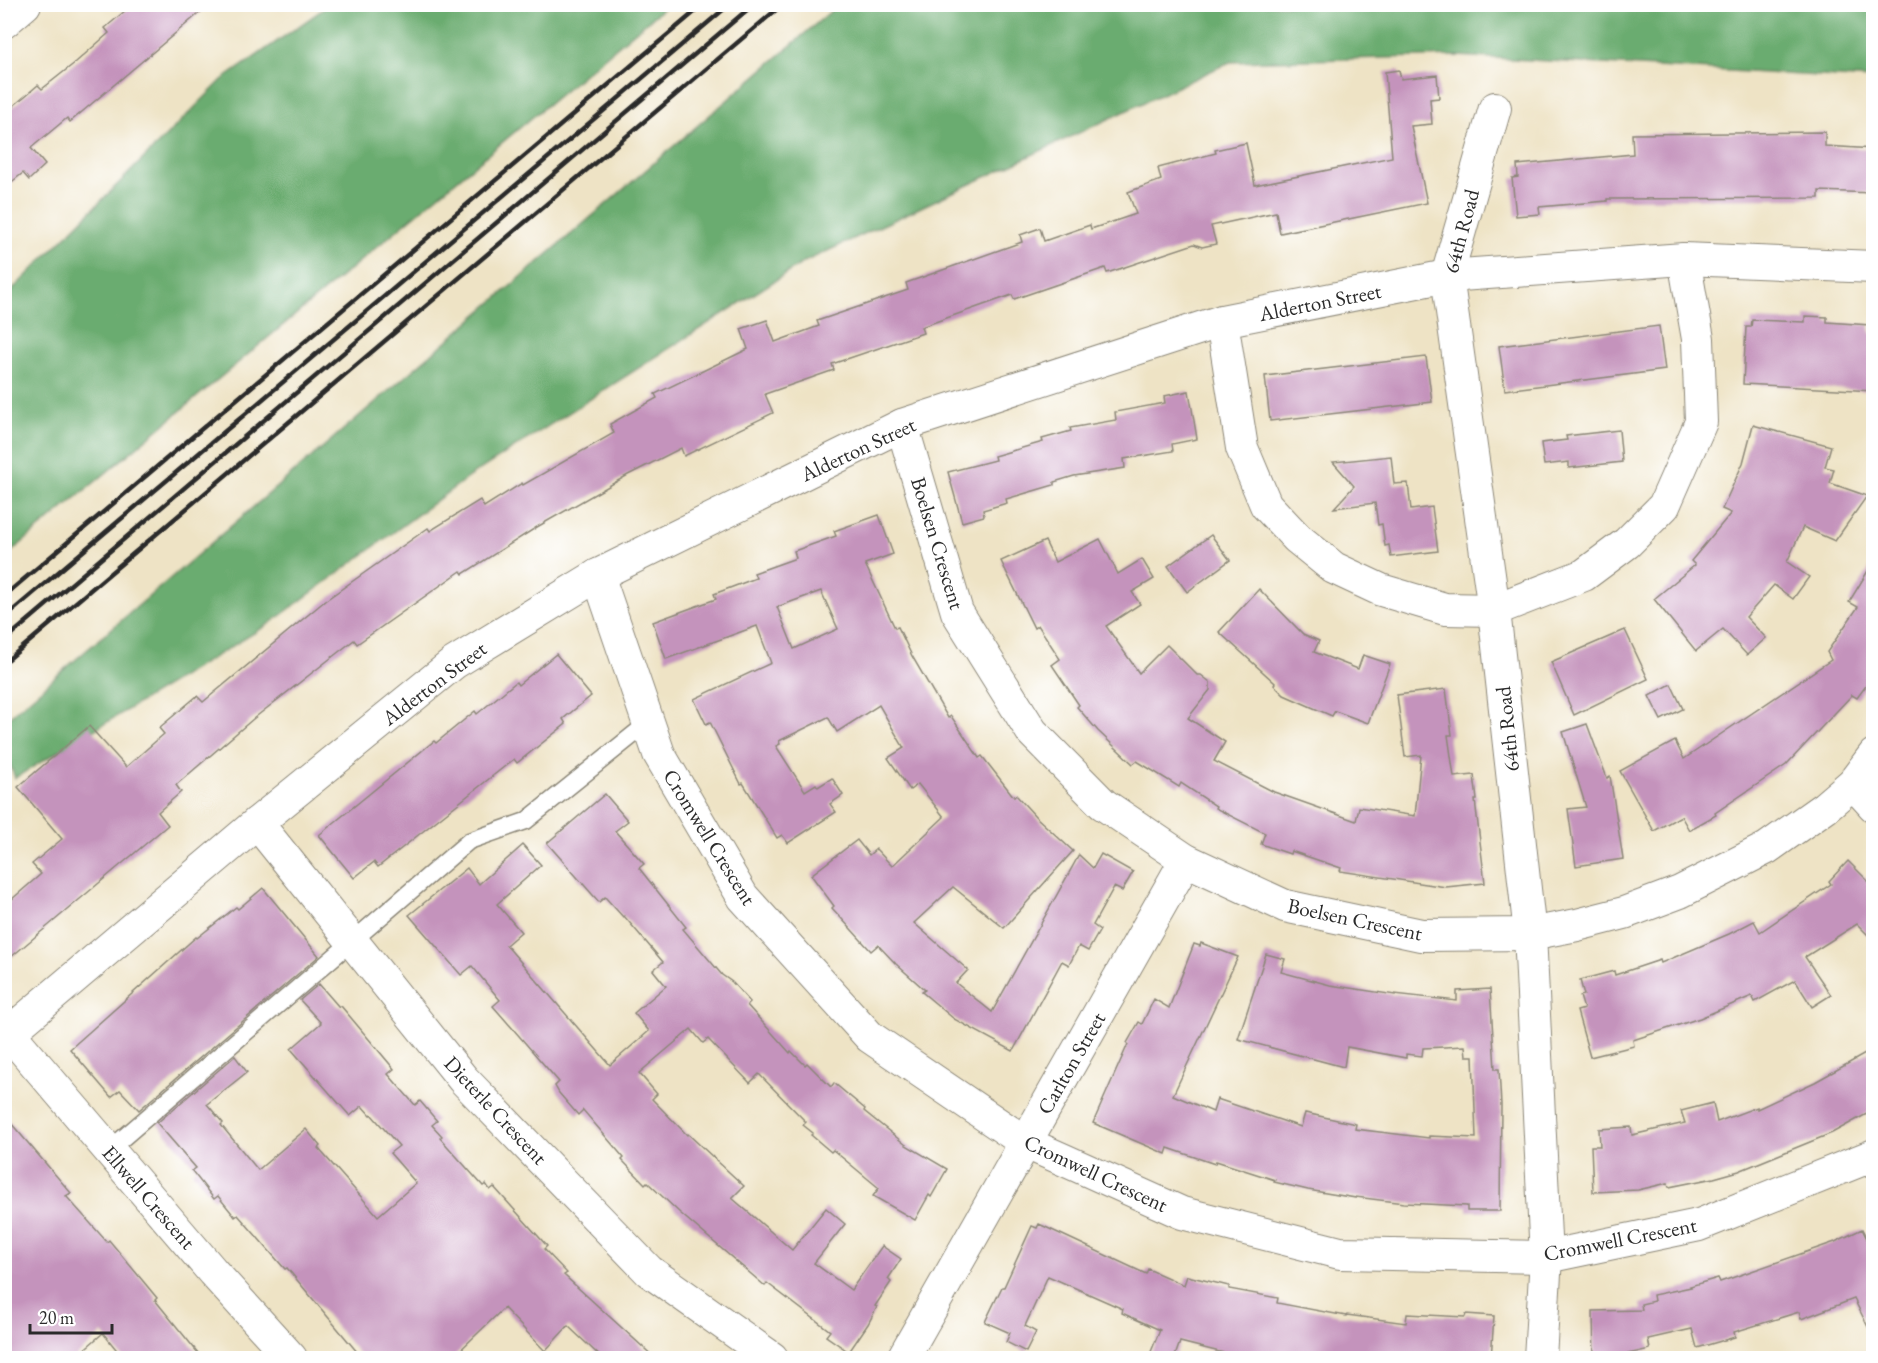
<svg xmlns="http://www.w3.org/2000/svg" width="1878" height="1363" viewBox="0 0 1878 1363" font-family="'EB Garamond',serif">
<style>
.forest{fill:#6aac70;stroke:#4a6c4e;stroke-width:1.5}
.building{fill:#c493bc;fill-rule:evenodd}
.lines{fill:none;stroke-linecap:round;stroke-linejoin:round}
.service-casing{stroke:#8c8778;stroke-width:19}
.minor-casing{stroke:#8c8778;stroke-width:34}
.service{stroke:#fff;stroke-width:16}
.minor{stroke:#fff;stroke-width:32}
.rail{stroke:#2b2b2b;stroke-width:4.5}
.labels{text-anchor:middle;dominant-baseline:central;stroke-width:4.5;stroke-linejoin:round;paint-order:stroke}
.street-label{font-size:21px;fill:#2b2b2b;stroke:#fff}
</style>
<rect width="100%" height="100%" fill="#fff"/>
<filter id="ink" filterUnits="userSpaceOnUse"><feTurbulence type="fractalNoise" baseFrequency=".0167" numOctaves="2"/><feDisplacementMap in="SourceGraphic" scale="12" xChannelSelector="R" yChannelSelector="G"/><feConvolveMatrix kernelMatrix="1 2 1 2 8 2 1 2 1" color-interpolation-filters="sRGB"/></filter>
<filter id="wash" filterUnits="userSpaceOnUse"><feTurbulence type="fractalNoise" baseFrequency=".008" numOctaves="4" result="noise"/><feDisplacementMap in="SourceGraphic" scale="24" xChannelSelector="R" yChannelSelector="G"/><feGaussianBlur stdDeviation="1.35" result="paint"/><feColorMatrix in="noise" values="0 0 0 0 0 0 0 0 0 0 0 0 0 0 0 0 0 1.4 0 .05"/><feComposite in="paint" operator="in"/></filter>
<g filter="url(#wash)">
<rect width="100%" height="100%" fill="#eee3c5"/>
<g class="forest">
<path d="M329,5H667L5,557V297L222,80Z"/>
<path d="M838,5H1873V79L1457,56L1230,62L804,262L470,476L269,624L15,778L5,752L4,721Z"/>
</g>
<g id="blocks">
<g class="building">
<path d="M133,4H210L70,122L67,118L31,148L45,165L29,180L23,173L4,188V114L38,85L42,89L76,62L109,33L105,28Z"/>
<path d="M1399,70L1401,79L1437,75L1439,98L1430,99L1432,124L1411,126L1427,203L1280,233L1276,212L1211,226L1216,244L1202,247L1194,244L1107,273L1105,268L1014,299L1012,295L921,327L923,333L832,364L834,370L765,394L773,413L684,456L681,448L628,475L537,527L463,574L461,571L357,644L354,640L253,719L176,785L181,792L158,812L168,825L4,963V906L41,874L32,864L62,839L18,787L89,726L126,767L164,734L159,728L197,696L203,702L326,600L428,528L430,531L480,500L484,507L522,483L523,485L614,433L610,424L657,398L655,394L748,349L741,329L767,320L775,342L819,326L817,321L908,290L906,283L1022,242L1020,235L1040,228L1044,241L1090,225L1091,229L1136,214L1128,192L1161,180L1158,168L1216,153L1215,150L1246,143L1255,185L1392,157L1385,72Z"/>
<path d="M1825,132V146L1874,149V193L1819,191V198L1607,199V201L1539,207L1540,214L1516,216L1512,178L1518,177L1517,165L1633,154L1632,134Z"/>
<path d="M1805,316L1827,317V322L1870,325V333H1874V391L1743,384L1746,327H1751L1752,320L1805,322Z"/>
<path d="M1659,326L1665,370L1505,390L1499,346Z"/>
<path d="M1426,357L1432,402L1270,421L1265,376Z"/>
<path d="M1189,391L1197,439L1172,444L1173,451L1124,459L1125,468L1074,476L1054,482V485L1006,499L1007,503L983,510L984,516L962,522L948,472L995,460L994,456L1043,442L1042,439L1071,431L1070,428L1116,420L1115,412L1165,403L1164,396Z"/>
<path d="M1753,425L1831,446L1825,467L1834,469L1830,483L1867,496L1835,541L1803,527L1787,562L1809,577L1793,599L1774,585L1746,617L1766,638L1747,655L1723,629L1696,651L1654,599L1695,565L1691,561L1731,513L1722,509L1743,463Z"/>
<path d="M1619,430L1622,462L1569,468V462L1544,465L1541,443L1567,440L1566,436Z"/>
<path d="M1391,456L1394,484L1408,483L1411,510L1432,507L1438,551L1391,557L1389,545L1385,546L1382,524L1378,525L1375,503L1334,508L1354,486L1333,462Z"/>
<path d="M879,515L893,554L865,564L895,628L898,627L912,656L948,718L951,716L979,758L982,756L1014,797L1016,795L1036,817L1073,851L1004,928L953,887L914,923L968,970L956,983L992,1012L1079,855L1093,868L1101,854L1133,872L1122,891L1114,887L1093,925L1100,930L1088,951L1079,946L1069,965L1062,961L1013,1051L954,1019L922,992L925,990L896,964L878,945L871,951L832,908L834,906L811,875L857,840L869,855L876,849L892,866L944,817L918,784L910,790L888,758L904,748L879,705L837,732L828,717L779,741L780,744L776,746L805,791L816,784L818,787L832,778L843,795L830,804L836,812L788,843L782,835L777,838L743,783L741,784L710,722L706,724L694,699L771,663L757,626L666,659L653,622L716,599L714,594L756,578L754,573L796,558L794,551L836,536L834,531ZM821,591L838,629L794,649L777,607Z"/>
<path d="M1211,535L1230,560L1187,592L1168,566Z"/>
<path d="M1100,539L1118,574L1142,559L1154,579L1132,592L1140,604L1106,626L1139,673L1167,645L1197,675H1201L1210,682V690L1188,718L1225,742L1214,761L1274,792L1356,821L1359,807L1415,816L1421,755L1405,757L1397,695L1446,689L1452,735H1448L1454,777L1474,775L1477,800H1475L1485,883L1446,887L1340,871L1341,868L1291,851L1290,854L1261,844L1265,833L1215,808L1216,806L1181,783L1179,787L1137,761L1133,764L1098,731L1077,707L1079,705L1052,665L1060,659L1038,625L1034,628L1001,561L1045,541L1055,562Z"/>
<path d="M1874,561V675L1857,698L1852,695L1786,765L1715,813L1716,815L1689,830L1681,816L1654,831L1620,771L1675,741L1684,759L1831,660L1827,652L1858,607L1849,602Z"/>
<path d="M1259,589L1303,634L1319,641L1314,652L1358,669L1363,655L1390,664L1368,723L1335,711L1332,716L1284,695L1274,685L1275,683L1219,632Z"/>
<path d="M1625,630L1648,679L1574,715L1551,662Z"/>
<path d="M556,654L591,696L563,719L566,724L517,763L514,759L378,867L374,862L354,878L319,835L434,741L436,743L475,711L477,714L516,682L518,685Z"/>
<path d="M1671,684L1683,709L1661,720L1649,696Z"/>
<path d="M1587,724L1607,778L1610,776L1623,859L1576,866L1568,809L1586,807L1563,732Z"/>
<path d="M605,794L628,821L615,831L644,864L639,868L686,927L683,929L722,975L732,982L750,1002L747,1005L790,1053L791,1051L805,1065L807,1063L831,1087L834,1083L865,1109L864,1111L906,1145L947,1169L931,1197L929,1195L915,1220L873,1196L879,1188L833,1150L831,1152L811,1135L813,1133L803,1125L806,1122L759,1074L750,1083L708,1039L703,1043L691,1029L639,1073L657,1094L652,1099L687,1135L688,1134L744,1186L732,1198L792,1250L826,1208L845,1224L814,1263L851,1290L882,1246L901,1259L888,1279L891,1282L875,1306L877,1307L868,1324L849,1352L826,1336L830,1331L767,1283L765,1286L680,1213L647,1182L645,1184L622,1160L624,1158L583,1110L578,1115L559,1093L555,1086L559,1082L493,1006L500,1000L472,966L461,975L409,915L467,868L479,884L523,845L541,865L497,904L521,932L506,945L610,1065L649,1031L634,1013L666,986L653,970L663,962L624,916L623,917L605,897L599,902L547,843Z"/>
<path d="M1848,861L1874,887V941L1857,924L1805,957L1831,995L1812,1007L1795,980L1755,1002L1752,996L1700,1018L1633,1040L1634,1046L1590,1057L1577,1011L1584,1009L1580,996L1584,995L1580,980L1614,971L1615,975L1660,960L1661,963L1729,934L1754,921L1760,932L1831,884L1829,881Z"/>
<path d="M263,888L319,956L139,1110L120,1090L111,1097L70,1049L196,937L197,938L236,907L238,909Z"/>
<path d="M1201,943L1238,957L1173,1095L1213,1112L1217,1099L1301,1127L1305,1113L1356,1124L1355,1129L1429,1138V1136L1476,1138L1473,1056H1466L1465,1046L1423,1048L1422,1056L1406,1054V1058L1347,1047L1344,1067L1238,1039L1266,954L1285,959L1281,972L1330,985L1395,995V994L1457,1001V991L1490,989L1495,1069H1499L1501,1105L1500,1211H1467V1206L1404,1203L1356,1197V1198L1308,1190L1274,1182L1275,1180L1216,1161L1215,1164L1168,1148L1166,1154L1093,1123L1128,1044L1127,1043L1139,1022L1142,1024L1154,999L1169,1008L1194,944L1200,946Z"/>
<path d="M319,984L339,1007L341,1006L394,1069L388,1074L415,1105L420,1101L437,1121L432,1125L442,1136L440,1138L483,1186L486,1184L490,1190L494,1187L547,1246L544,1249L567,1273L564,1275L656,1359H603L568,1326L545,1351L504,1308L451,1359H363L287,1268L285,1269L238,1215L235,1217L218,1196L214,1199L192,1171L196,1168L157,1123L235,1056L247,1072L207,1104L223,1123L221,1125L258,1170L306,1129L320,1146L318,1148L378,1216L416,1183L390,1153L399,1146L371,1114L370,1115L362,1106L350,1116L291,1049L321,1023L300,1000Z"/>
<path d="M1874,1049V1110L1832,1133L1739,1171L1714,1178L1669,1187L1668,1183L1638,1190L1593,1192L1591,1146H1600L1599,1129L1631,1127L1632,1135L1685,1123L1681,1111L1713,1103L1717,1122L1757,1107V1109L1815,1082Z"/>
<path d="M4,1115L71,1193L66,1196L107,1242L109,1240L157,1298L155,1300L203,1359H124L103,1333L73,1359H4Z"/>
<path d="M1039,1224L1146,1274L1148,1269L1184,1285L1187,1276L1229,1286V1289L1278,1298L1277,1303L1346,1316L1347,1315L1406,1323L1407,1314L1465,1317L1466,1314L1494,1316L1491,1359H1231L1232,1355L1180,1342L1174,1359H1148L1160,1330L1122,1313L1123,1309L1048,1276L1025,1326L1036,1332L1026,1352L1006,1342L1010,1333L985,1322L1002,1287H1004L1032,1226L1037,1228Z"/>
<path d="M1862,1229L1874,1253V1339L1854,1299L1801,1319L1799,1312L1734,1332L1735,1337L1697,1348L1692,1329L1648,1339L1650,1349L1623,1355V1359H1594L1593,1311L1642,1310L1641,1304L1654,1301L1653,1295L1691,1287L1690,1286L1718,1278L1720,1282L1835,1242Z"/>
</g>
</g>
</g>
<g filter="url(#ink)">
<use href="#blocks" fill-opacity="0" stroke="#8c8778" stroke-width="1.5"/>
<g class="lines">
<g class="service-casing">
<path id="service" d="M109,1150L469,841L526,821L648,723"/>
</g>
<g class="minor-casing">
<g id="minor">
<path d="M4,22L25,4"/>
<path d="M1495,108L1447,276L1494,610L1530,934L1546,1257L1540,1358"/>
<path d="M1222,321L1242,448L1266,505L1297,538L1334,568L1381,590L1445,609L1494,610L1584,575L1627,543L1664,506L1701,422L1698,339L1684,259"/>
<path d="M902,425L957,612L1032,732L1103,804L1186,860L1285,906L1421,935L1530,934L1577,925L1624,913L1680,892L1767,848L1825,807L1853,783L1874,755"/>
<path d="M598,575L659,754L743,897L870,1037L1026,1143L1062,1159L1182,1213L1340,1253L1546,1257L1699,1225L1874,1155"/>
<path d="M1853,783L1874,806"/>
<path d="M257,823L463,1079L649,1271L772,1358"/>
<path d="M9,1033L213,1272L291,1358"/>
<path d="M4,1037L257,823L454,663L598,575L902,425L1222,321L1447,276L1684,259L1874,267"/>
<path d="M903,1358L1186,860"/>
</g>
</g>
<use href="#service" class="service"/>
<use href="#minor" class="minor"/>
<g class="rail">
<path d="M4,596L704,4"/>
<path d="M4,618L730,4"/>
<path d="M4,641L754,4"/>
<path d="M4,663L783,4"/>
</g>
</g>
</g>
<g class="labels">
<g class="street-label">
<text transform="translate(1461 231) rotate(-75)">64th Road</text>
<text transform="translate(1320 302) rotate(-11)">Alderton Street</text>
<text transform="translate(858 449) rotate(-25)">Alderton Street</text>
<text transform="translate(938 543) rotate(73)">Boelsen Crescent</text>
<text transform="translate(434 683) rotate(-37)">Alderton Street</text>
<text transform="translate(1507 729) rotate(-96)">64th Road</text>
<text transform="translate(710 837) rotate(58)">Cromwell Crescent</text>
<text transform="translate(1355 919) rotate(12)">Boelsen Crescent</text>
<text transform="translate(1071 1063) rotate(-60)">Carlton Street</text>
<text transform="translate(496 1110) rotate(47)">Dieterle Crescent</text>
<text transform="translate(1096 1173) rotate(25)">Cromwell Crescent</text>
<text transform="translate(149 1197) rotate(49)">Ellwell Crescent</text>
<text transform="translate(1620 1239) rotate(-11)">Cromwell Crescent</text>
</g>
</g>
<rect width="1878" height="1363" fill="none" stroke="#fff" stroke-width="24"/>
<path d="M30 1324v9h82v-9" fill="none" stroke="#2b2b2b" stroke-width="3"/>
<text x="39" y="1324" font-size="18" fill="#2b2b2b" stroke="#ffffff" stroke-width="4.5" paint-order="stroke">20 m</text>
</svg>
